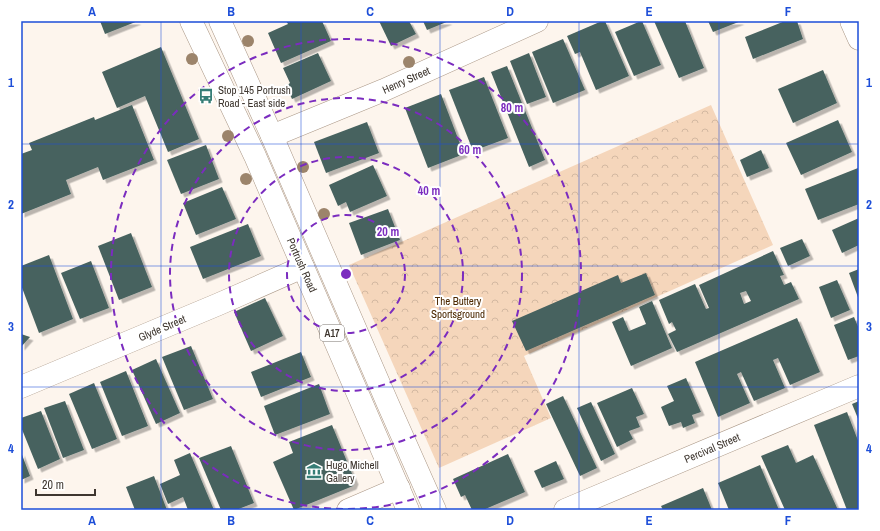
<svg xmlns="http://www.w3.org/2000/svg" width="880" height="531" viewBox="0 0 880 531" font-family="'Archivo Narrow',sans-serif">
<style>
.forest{fill:url(#forest-crowns)}
.building{fill:#47625f;fill-rule:evenodd;filter:url(#shadow)}
.lines{fill:none;stroke-linecap:round;stroke-linejoin:round}
.minor-casing{stroke:#ab9887;stroke-width:23}
.trunk-casing{stroke:#ab9887;stroke-width:23}
.minor{stroke:#fff;stroke-width:22}
.trunk{stroke:#fff;stroke-width:22}
.tree{fill:#9c846b}
.grid{fill:none;stroke:#1d4ed8;stroke-width:1;stroke-opacity:0.55}
.ring{fill:none;stroke:#7b2cbf;stroke-width:2;stroke-dasharray:7 5}
.labels{text-anchor:middle;dominant-baseline:central;stroke-width:4;stroke-linejoin:round;paint-order:stroke}
.shield{fill:#fff;stroke:#78726d;stroke-width:1}
.shield-label{font-size:10px;font-weight:bold;fill:#3e362f}
.street-label{font-size:11px;fill:#3e362f;stroke:#fff}
.poi-label{font-size:11px;fill:#3e362f;stroke:#fff;text-anchor:start}
.park-label{font-size:11px;fill:#4c2800;stroke:#fff}
.centre{fill:#7b2cbf;stroke:#fff;stroke-width:2}
.ring-label{font-size:12px;text-anchor:middle;font-weight:bold;fill:#7b2cbf;stroke:#fff;stroke-width:4;stroke-linejoin:round;paint-order:stroke}
.neatline{fill:none;stroke:#1d4ed8;stroke-width:1.5}
.grid-label{font-size:13px;text-anchor:middle;font-weight:bold;fill:#1d4ed8}
</style>
<defs>
<pattern id="forest-crowns" width="20" height="18" patternUnits="userSpaceOnUse"><rect width="20" height="18" fill="#f5d6bb"/><path d="M2 6a3 3 0 1 1 6 0M12 15a3 3 0 1 1 6 0" fill="none" stroke="#d3b8a1"/></pattern>
<filter id="shadow"><feDropShadow dx="3.5" dy="3.5" stdDeviation="0" flood-color="#0004"/></filter>
</defs>
<rect width="100%" height="100%" fill="#fdf5ed"/>
<path class="forest" d="M711,105L773,245L524,356L551,418L439,468L349,265Z"/>
<g class="building">
<path d="M100,21H138L105,34Z"/>
<path d="M286,21H322L331,41L281,63L268,33L288,24Z"/>
<path d="M379,21H409L416,34L391,46Z"/>
<path d="M423,21H449L427,30Z"/>
<path d="M602,21H605L629,76L596,90L580,52L575,54L567,36Z"/>
<path d="M641,21H642L661,65L634,76L615,32Z"/>
<path d="M654,21H685L704,68L679,78Z"/>
<path d="M708,21H741L713,32Z"/>
<path d="M785,21H797L803,39L753,59L745,37Z"/>
<path d="M563,39L585,90L553,103L532,52Z"/>
<path d="M161,47L199,139L168,152L145,96L117,108L102,72Z"/>
<path d="M318,53L331,81L292,99L286,86L290,83L283,68Z"/>
<path d="M529,53L546,97L527,104L510,61Z"/>
<path d="M507,66L545,160L529,167L491,72Z"/>
<path d="M823,70L837,103L793,123L778,89Z"/>
<path d="M484,77L508,138L473,151L449,90Z"/>
<path d="M441,94L464,154L428,168L405,108Z"/>
<path d="M132,105L154,160L103,180L98,167L66,180L71,194L21,214V154L32,150L29,143L94,117L95,120Z"/>
<path d="M838,120L852,152L801,175L786,143Z"/>
<path d="M367,122L379,153L326,173L314,142Z"/>
<path d="M206,145L219,179L181,194L167,160Z"/>
<path d="M761,150L769,168L747,177L740,160Z"/>
<path d="M373,165L387,196L350,212L346,202L338,206L329,185Z"/>
<path d="M858,168L859,170V204L818,220L805,189Z"/>
<path d="M222,187L236,219L196,235L183,203Z"/>
<path d="M388,209L400,240L361,255L349,223Z"/>
<path d="M859,218V245L842,253L832,230Z"/>
<path d="M248,224L261,256L203,279L190,247Z"/>
<path d="M131,233L152,287L119,300L98,246Z"/>
<path d="M802,239L810,256L788,266L780,248Z"/>
<path d="M773,251L784,275L780,276L784,285L791,282L799,299L677,352L668,334L676,330L672,322L669,324L659,300L695,284L706,309L709,308L699,285ZM746,291L751,301L744,304L740,293Z"/>
<path d="M49,255L73,319L39,333L21,285V266Z"/>
<path d="M91,261L109,308L80,319L61,273Z"/>
<path d="M859,269V300L849,273Z"/>
<path d="M646,273L655,295L526,351L512,321L618,275L621,283Z"/>
<path d="M837,280L850,310L831,318L819,287Z"/>
<path d="M265,298L283,336L251,351L234,312Z"/>
<path d="M652,301L672,348L631,366L612,322L623,317L629,331L646,324L639,307Z"/>
<path d="M854,317L859,329V356L848,360L834,325Z"/>
<path d="M797,318L820,372L790,385L778,358L773,360L785,388L754,401L741,372L737,374L750,403L718,417L695,362Z"/>
<path d="M21,334L30,337L21,347Z"/>
<path d="M191,346L213,399L184,410L162,357Z"/>
<path d="M301,352L311,377L261,397L251,372Z"/>
<path d="M156,359L180,413L156,424L132,370Z"/>
<path d="M126,371L148,426L122,436L100,382Z"/>
<path d="M686,378L701,412L692,415L695,423L683,428L681,422L669,426L661,407L674,401L667,386Z"/>
<path d="M94,383L117,439L92,449L69,394Z"/>
<path d="M319,384L330,414L275,435L264,406Z"/>
<path d="M632,388L644,414L636,417L640,427L629,431L633,439L617,447L597,403Z"/>
<path d="M563,396L597,468L580,476L546,404Z"/>
<path d="M65,401L84,450L63,458L44,408Z"/>
<path d="M859,401V421L852,404Z"/>
<path d="M591,402L615,454L601,461L577,408Z"/>
<path d="M41,411L60,459L38,469L21,427V418Z"/>
<path d="M847,412L859,443V510H847L814,425Z"/>
<path d="M332,425L355,481L353,486L294,510L273,462L293,453L289,442Z"/>
<path d="M788,445L796,463L813,455L838,510H785L761,456Z"/>
<path d="M231,446L254,503L236,510H221L199,458Z"/>
<path d="M21,452L30,476L21,480Z"/>
<path d="M190,453L214,510H188L183,497L168,504L160,484L180,475L174,460Z"/>
<path d="M508,454L525,492L483,510H472L465,495L461,497L453,479Z"/>
<path d="M556,461L564,479L542,488L534,471Z"/>
<path d="M760,465L779,510H729L718,483Z"/>
<path d="M154,476L167,510H135L126,487Z"/>
<path d="M703,488L712,510H663L661,506Z"/>
</g>
<g class="lines">
<g class="minor-casing">
<g id="minor">
<path d="M851,21L859,39"/>
<path d="M272,136L384,90L537,21"/>
<path d="M21,387L219,304L303,267"/>
<path d="M348,510L399,488"/>
<path d="M565,510L859,386"/>
</g>
</g>
<g class="trunk-casing">
<g id="trunk">
<path d="M191,21L255,156L408,510"/>
<path d="M220,21L272,136L388,404L435,510"/>
</g>
</g>
<use href="#minor" class="minor"/>
<use href="#trunk" class="trunk"/>
</g>
<g class="tree">
<circle cx="248" cy="41" r="6"/>
<circle cx="192" cy="59" r="6"/>
<circle cx="409" cy="62" r="6"/>
<circle cx="228" cy="136" r="6"/>
<circle cx="303" cy="167" r="6"/>
<circle cx="246" cy="179" r="6"/>
<circle cx="324" cy="214" r="6"/>
</g>
<path class="grid" d="M161,21V510M301,21V510M440,21V510M579,21V510M719,21V510M21,144H859M21,266H859M21,387H859"/>
<g class="ring">
<circle cx="346" cy="274" r="59"/>
<circle cx="346" cy="274" r="117"/>
<circle cx="346" cy="274" r="176"/>
<circle cx="346" cy="274" r="235"/>
</g>
<defs>
<g id="bus-bare" transform="scale(1.2)"><path d="M-5-6H5V4H4V6H2V4H-2V6H-4V4H-5ZM-3.5-4V0h7V-4ZM-3.5 1.2v1.5H-2V1.2ZM2 1.2v1.5H3.5V1.2Z" fill="#367d76" stroke="#fff" stroke-width="2.5" paint-order="stroke"/></g>
<g id="museum-bare" transform="scale(1.2)"><path d="M0-6L6-3V-2H-6V-3ZM-5-1h2V3h-2ZM-1-1h2V3h-2ZM3-1h2V3H3ZM-6 4H6V6H-6Z" fill="#367d76" stroke="#fff" stroke-width="2.5" paint-order="stroke"/></g>
</defs>
<g fill-rule="evenodd">
<use href="#bus-bare" x="206" y="96"/>
<use href="#museum-bare" x="314" y="471"/>
</g>
<g class="labels">
<rect class="shield" x="320" y="325" width="24" height="16" rx="3"/>
<g class="shield-label">
<text x="332" y="333">A17</text>
</g>
<g class="street-label">
<text transform="translate(406 80) rotate(-24)">Henry Street</text>
<text transform="translate(302 265) rotate(66)">Portrush Road</text>
<text transform="translate(162 328) rotate(-23)">Glyde Street</text>
<text transform="translate(712 448) rotate(-23)">Percival Street</text>
</g>
<g class="poi-label">
<text x="218" y="90">Stop 145 Portrush<tspan x="218" dy="13">Road - East side</tspan></text>
<text x="326" y="465">Hugo Michell<tspan x="326" dy="13">Gallery</tspan></text>
</g>
<g class="park-label">
<text x="458" y="301">The Buttery<tspan x="458" dy="13">Sportsground</tspan></text>
</g>
</g>
<circle cx="346" cy="274" r="6" class="centre"/>
<g class="ring-label">
<text x="512" y="112">80 m</text>
<text x="470" y="154">60 m</text>
<text x="429" y="195">40 m</text>
<text x="388" y="236">20 m</text>
</g>
<rect width="880" height="531" fill="none" stroke="#ffffff" stroke-width="44"/>
<path d="M36 489v6h59v-6" fill="none" stroke="#3e362f" stroke-width="2"/>
<text x="42" y="489" font-size="12" fill="#3e362f" stroke="#ffffff" stroke-width="3" paint-order="stroke">20 m</text>
<rect x="22" y="22" width="836" height="487" class="neatline"/>
<g class="grid-label">
<text x="92" y="16">A</text>
<text x="231" y="16">B</text>
<text x="370" y="16">C</text>
<text x="510" y="16">D</text>
<text x="649" y="16">E</text>
<text x="788" y="16">F</text>
<text x="11" y="87">1</text>
<text x="869" y="87">1</text>
<text x="11" y="209">2</text>
<text x="869" y="209">2</text>
<text x="11" y="331">3</text>
<text x="869" y="331">3</text>
<text x="11" y="453">4</text>
<text x="869" y="453">4</text>
<text x="92" y="525">A</text>
<text x="231" y="525">B</text>
<text x="370" y="525">C</text>
<text x="510" y="525">D</text>
<text x="649" y="525">E</text>
<text x="788" y="525">F</text>
</g>
</svg>
